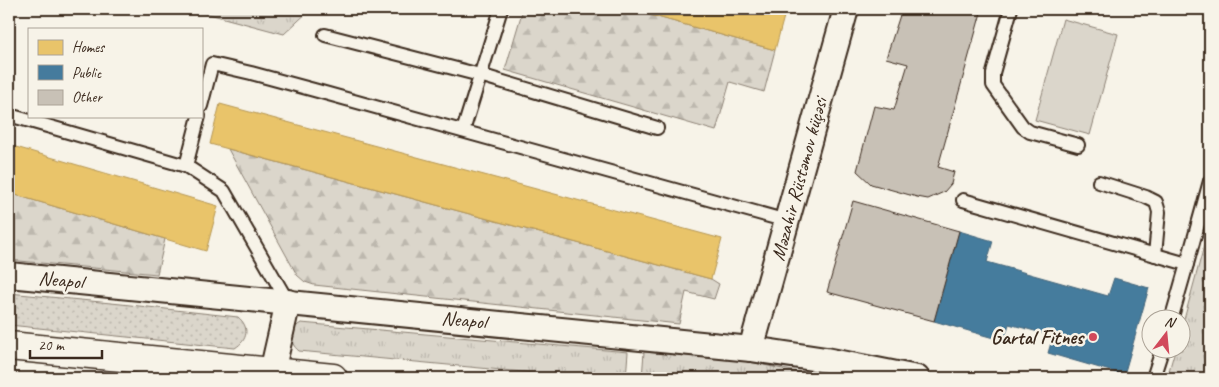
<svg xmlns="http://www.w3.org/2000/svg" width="1219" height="387" viewBox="0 0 1219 387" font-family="Caveat,sans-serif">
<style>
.grass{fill:url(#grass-dots);stroke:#8b8074}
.forest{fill:url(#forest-firs);stroke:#8b8074}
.park{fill:url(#park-tufts);stroke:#8b8074}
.pitch{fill:#dbd6cb;stroke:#8b8074}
.homes{fill:#e9c46a;stroke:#b59653}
.public{fill:#457b9d;stroke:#426377}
.building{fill:#c8c1b6;stroke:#3b2a1e}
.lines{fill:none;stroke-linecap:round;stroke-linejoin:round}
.lane-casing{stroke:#3b2a1e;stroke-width:16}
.street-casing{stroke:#3b2a1e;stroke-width:28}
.secondary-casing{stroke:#3b2a1e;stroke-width:31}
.lane{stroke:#f7f3e8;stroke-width:12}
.street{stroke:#f7f3e8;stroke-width:24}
.secondary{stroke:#f7f3e8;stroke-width:28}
.poi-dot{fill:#d1495b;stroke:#f7f3e8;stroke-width:2}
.labels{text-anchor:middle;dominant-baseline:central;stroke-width:5;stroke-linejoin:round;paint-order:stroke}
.street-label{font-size:20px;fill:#3b2a1e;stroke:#f7f3e8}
.poi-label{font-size:20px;font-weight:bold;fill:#3b2a1e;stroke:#f7f3e8;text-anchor:end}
</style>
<defs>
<pattern id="grass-dots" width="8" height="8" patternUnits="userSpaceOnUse" patternTransform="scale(1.25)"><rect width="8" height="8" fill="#dbd6cb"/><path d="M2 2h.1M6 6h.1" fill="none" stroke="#bdb8ae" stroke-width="1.8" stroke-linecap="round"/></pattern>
<pattern id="forest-firs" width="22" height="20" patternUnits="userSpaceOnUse" patternTransform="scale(1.25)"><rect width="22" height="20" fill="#dbd6cb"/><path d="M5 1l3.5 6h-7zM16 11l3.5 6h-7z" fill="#bdb8ae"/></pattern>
<pattern id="park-tufts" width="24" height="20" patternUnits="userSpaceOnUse" patternTransform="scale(1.25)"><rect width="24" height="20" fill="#dbd6cb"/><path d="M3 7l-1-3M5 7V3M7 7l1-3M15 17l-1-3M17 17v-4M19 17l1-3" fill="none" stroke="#bdb8ae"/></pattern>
</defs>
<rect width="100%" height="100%" fill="#f7f3e8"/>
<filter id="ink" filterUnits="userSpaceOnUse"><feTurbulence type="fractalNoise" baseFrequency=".02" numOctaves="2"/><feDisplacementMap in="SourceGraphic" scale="10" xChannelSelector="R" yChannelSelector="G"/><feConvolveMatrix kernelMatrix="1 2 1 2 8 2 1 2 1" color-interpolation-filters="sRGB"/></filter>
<g filter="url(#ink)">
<path class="grass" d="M9,293L121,304L238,317C250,327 248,340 235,348L9,325Z"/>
<g class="forest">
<path d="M523,9H629L775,50L764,92L730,82L716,131L505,70Z"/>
<path d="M228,149L711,279L719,284L714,299L686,292L679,324L314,285L305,282L297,275Z"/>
<path d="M9,193L165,239L157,274L9,260Z"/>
</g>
<g class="park">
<path d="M190,9H311L284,34Z"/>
<path d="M1207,235L1210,236V378H1167L1175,350H1182V327Z"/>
<path d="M301,323L628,352L626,378H587L299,351C288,342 289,330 301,323Z"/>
<path d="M644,352L745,361L825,378H642Z"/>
</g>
<path class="pitch" d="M1063,19L1118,34L1090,135L1035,120Z"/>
<g class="homes">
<path d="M629,9H786L775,50Z"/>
<path d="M220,104L722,239L711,279L210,144Z"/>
<path d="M9,145L218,206L206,251L9,193Z"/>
</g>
<path class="public" d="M959,231L993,241L987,262L1108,296L1114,278L1149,288L1124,375L1048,353L1053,336L1009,324L1004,341L934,321Z"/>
<g class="building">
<path d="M902,9H982L938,167L954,172L951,184L944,192L928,199L917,197L871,184L857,171L874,106L894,110L908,64L886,58Z"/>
<path d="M853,201L959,231L934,321L827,292Z"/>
</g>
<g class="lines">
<g class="lane-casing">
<g id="lane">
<path d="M1011,9L993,73V85L1023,127L1030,132L1078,145"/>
<path d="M325,35L480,75L657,128"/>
<path d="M201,106L212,64L251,73L314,90L787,221"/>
<path d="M9,115L186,166L199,116"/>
<path d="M463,131L501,9"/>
<path d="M186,166L224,191L288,302"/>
<path d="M1099,182L1146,197L1156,202L1159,212L1155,255"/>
<path d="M963,200L1187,264L1171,320"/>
<path d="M1187,264L1210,181"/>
<path d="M1153,378L1162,350"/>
</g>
</g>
<g class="street-casing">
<g id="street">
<path d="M9,275L751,349L826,360L917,378"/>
<path d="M751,349L846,9"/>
<path d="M272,372L288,302"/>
</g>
</g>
<g class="secondary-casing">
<path id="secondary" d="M9,346L333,378"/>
</g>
<use href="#lane" class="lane"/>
<use href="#street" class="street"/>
<use href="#secondary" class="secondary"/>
</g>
</g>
<circle class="poi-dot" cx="1093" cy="337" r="5"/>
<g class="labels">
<g class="street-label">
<text transform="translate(799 179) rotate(-75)">Məzahir Rüstəmov küçəsi</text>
<text transform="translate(61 280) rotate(6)">Neapol</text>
<text transform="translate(464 320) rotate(6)">Neapol</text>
</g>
<g class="poi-label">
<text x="1083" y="337">Gartal Fitnes</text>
</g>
</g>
<rect width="1219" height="387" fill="none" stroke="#f7f3e8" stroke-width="30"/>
<rect x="15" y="15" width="1189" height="357" fill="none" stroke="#3b2a1e" stroke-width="2" filter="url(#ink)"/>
<rect x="28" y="28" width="175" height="90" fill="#f7f3e8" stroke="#aca397"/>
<rect x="38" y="40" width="25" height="15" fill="#e9c46a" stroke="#aca397"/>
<text x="72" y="52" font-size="15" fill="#3b2a1e">Homes</text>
<rect x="38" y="65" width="25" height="15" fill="#457b9d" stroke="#aca397"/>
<text x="72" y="78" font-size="15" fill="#3b2a1e">Public</text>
<rect x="38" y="90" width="25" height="15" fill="#c8c1b6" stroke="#aca397"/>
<text x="72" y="102" font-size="15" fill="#3b2a1e">Other</text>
<g transform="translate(1166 334) rotate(16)"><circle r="24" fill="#f7f3e8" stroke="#aca397"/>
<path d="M0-4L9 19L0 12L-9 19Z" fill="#d1495b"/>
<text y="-8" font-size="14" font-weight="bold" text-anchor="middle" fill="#3b2a1e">N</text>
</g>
<path d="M30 350v8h72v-8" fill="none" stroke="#3b2a1e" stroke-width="2.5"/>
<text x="38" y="350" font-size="15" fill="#3b2a1e" stroke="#f7f3e8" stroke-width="4" paint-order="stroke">20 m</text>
</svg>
